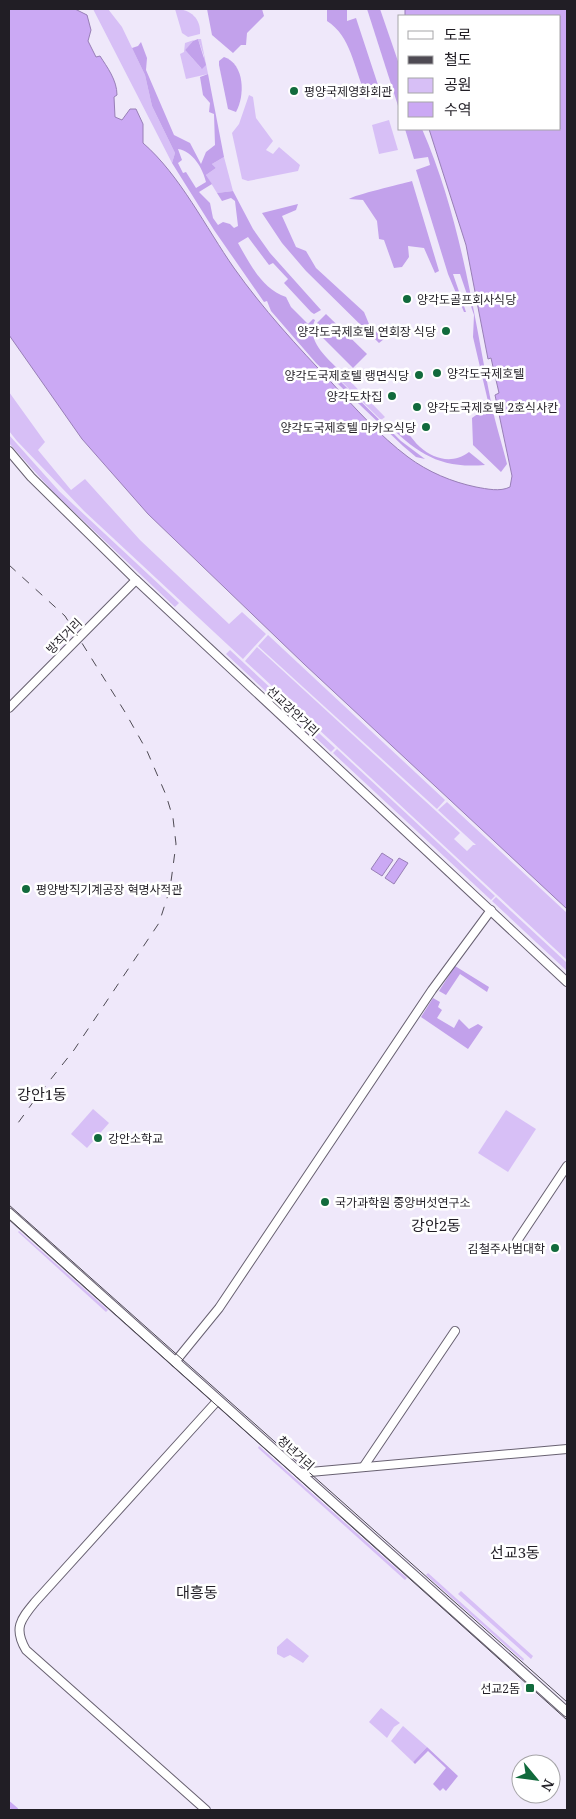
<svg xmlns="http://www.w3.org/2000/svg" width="576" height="1819" viewBox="0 0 576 1819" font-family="'Noto Serif','Noto Sans KR',serif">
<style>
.green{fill:#d7bff6}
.forest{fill:#c2a1eb;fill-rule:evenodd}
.water{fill:#cba9f4;stroke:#987fb6}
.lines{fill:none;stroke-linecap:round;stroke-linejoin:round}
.canal{stroke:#cba9f4;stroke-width:5}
.secondary-casing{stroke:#686171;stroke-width:10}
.primary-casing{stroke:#686171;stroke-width:11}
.secondary{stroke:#fff;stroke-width:8}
.primary{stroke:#fff;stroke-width:9}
.tram{stroke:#4e4a53;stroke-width:1}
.rail{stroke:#4e4a53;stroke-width:1;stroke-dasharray:9 9;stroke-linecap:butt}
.poi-dot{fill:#116a3c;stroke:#fff;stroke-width:2}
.labels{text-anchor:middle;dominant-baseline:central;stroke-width:5;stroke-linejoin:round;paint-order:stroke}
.poi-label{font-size:12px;fill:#211e25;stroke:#fff;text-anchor:start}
.street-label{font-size:12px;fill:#211e25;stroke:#fff}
.quarter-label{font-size:15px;fill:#211e25;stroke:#fff}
</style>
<rect width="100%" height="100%" fill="#efe8fa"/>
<g class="green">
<path d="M93,9H108L122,27L145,75L152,106L175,153L172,163Z"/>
<path d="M175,9C191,9 201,19 200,34L188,37L182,33Z"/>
<path d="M198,39H201L208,74L186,79L180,54L184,52L185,43L194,40L185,50L201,68L204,56Z"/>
<path d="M249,95L253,97L256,118L273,141L266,150L273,154L279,147L300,165L298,171L248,181L242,179L232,133L239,124Z"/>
<path d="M389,120L398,150L379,154L372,125Z"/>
<path d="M224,157L233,191L217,193L206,175L216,168L212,164Z"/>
<path d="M346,377L385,417L381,420L341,381Z"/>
<path d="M9,392L45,442L38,450L71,490L85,479L140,540L229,624L242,612L266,634L243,659L84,511L17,441L9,431Z"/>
<path d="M9,435L59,491L179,603L175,607L55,494L9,443Z"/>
<path d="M268,635L445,800L437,809L258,646Z"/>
<path d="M257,647L460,833L454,839L467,851L473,845H476L438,810L447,802L567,913V960L245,661Z"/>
<path d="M230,650L335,748L331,752L226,654Z"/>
<path d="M337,749L495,896L491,900L333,753Z"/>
<path d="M496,897L567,963V971L492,901Z"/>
<path d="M93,1109L109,1123L87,1148L71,1134Z"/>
<path d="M506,1110L536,1129L508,1172L478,1153Z"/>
<path d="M19,1231L108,1310L106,1312L18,1232Z"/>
<path d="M259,1446L407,1578L405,1580L258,1448Z"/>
<path d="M428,1573L524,1659L523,1661L426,1575Z"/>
<path d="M461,1591L533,1656L531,1659L458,1594Z"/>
<path d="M287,1638L309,1656L303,1663L290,1655L284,1658L277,1654V1647Z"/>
<path d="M381,1708L400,1723L394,1727L387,1738L369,1722Z"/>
<path d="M403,1726L427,1747L413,1762L391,1741Z"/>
</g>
<g class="forest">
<path d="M207,9H262L264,16L247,33L246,45H241L233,53L212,35Z"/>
<path d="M327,9H347V21L356,18L380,91L365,93C354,68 351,36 327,21Z"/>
<path d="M367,9H380L400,67V112Z"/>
<path d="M198,39L206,65L202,69L185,50L193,41Z"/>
<path d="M141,42L147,58L146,70L174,135L190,143L201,164L206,152L215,145L214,114L209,112L210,103L203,95L200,77L208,74L224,157L212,164L216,168L206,175L212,184L199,192L210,203L213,218L218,225L223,222L230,224L234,228L238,226L235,201L231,198L222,201L217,193L233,191L253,229L270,253L321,310L314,314L311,312L284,283L288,279L273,263L269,265L248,237L238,243C250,264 262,289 286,297L291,307L308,324L313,319L315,320C305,340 327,358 340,371L342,370L347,375L341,382L401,441L425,459L416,457L403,446L316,363L271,311L267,301L264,302L214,230L172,163L175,153L152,106L145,75L132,48L138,46ZM178,149C193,151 203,169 206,182L196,188L186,172L183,173L178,163L182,160Z"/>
<path d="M224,57C245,64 245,96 236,112L228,109L219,65V61Z"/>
<path d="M405,129H422C460,216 473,309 491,402C495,423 502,443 507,464L501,472L473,445L472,418L479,413L486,415L482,410L485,407L490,410L473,337L474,315L460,274H453L466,312H464L448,274L416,170L430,165L428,157L414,159Z"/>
<path d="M412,181L439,271L435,273L424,248L408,246L409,257L402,267L394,268L384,240L379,239L377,221L363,200L349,199C354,195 401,184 412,181Z"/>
<path d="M298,204L296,210L282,216L296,247L306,251L316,268L364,312L369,324L384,339L379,343L306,271L282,243L262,213Z"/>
<path d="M326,314L367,354L353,368L319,334L317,323Z"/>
<path d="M387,421C393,424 401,428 407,433C412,437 415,443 420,447C435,460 453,464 469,452L485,465C439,469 417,453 385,422Z"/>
<path d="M455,966L489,987L487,992L460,974L446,995L439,991Z"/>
<path d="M433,998L440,1002L438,1007L442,1010L437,1018L454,1028L459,1019L469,1029L478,1024L483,1027L468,1049L421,1017Z"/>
<path d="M427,1747L458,1776L446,1791L443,1788L440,1791L433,1784L446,1768L428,1751L415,1764L413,1762Z"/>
</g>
<g class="water">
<path d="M9,9H75L87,15L91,30L88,41L96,57L100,56C107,67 117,80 117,95L114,97L115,117L122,120L130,109H136L143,124V143C180,175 206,228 234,268C263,309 297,346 332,383C355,408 380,436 408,457C428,472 452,482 476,487C487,489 500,492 510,487L512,476L495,395L499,393L491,358L488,359L466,245L429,129H560V16H405V9H567V909L304,664L148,514L82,439L9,335Z"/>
<path d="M382,853L393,860L382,876L371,869Z"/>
<path d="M399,858L408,863L394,884L385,878Z"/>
</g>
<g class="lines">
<path class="canal" d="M9,1804L16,1810"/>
<g class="secondary-casing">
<g id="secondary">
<path d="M9,451L31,477L136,580L567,982"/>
<path d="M9,708L136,580"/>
<path d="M515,1250L517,1241L567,1166"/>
<path d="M175,1362L219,1308L432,990L491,910"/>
<path d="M364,1466L455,1331"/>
<path d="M299,1473L567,1449"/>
<path d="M206,1810L26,1650C13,1628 21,1619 35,1602L218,1400"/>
</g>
</g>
<g class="primary-casing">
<path id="primary" d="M9,1213L567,1712"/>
</g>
<use href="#secondary" class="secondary"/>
<use href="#primary" class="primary"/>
<g class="tram">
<path d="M9,1205L567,1702"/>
<path d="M9,1219L567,1720"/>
</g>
<path class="rail" d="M9,565L65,616L125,712L147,751L166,795L173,818L176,844L170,889L159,923L74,1050L39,1094L18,1123"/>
</g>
<g class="poi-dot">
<circle cx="294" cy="91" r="5"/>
<circle cx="407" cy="299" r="5"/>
<circle cx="446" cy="331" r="5"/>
<circle cx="437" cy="373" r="5"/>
<circle cx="419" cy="375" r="5"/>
<circle cx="392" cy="396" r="5"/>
<circle cx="417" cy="407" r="5"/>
<circle cx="426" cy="427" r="5"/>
<circle cx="26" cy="889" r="5"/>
<circle cx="98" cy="1138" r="5"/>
<circle cx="325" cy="1202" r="5"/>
<circle cx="555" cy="1248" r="5"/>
<rect x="525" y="1683" width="10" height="10" rx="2.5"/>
</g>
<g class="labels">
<g class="poi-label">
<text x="304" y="91">평양국제영화회관</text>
<text x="417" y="299">양각도골프회사식당</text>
<text x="436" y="331" text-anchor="end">양각도국제호텔 연회장 식당</text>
<text x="447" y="373">양각도국제호텔</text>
<text x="409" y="375" text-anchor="end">양각도국제호텔 랭면식당</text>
<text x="382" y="396" text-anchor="end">양각도차집</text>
<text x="427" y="407">양각도국제호텔 2호식사칸</text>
<text x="416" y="427" text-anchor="end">양각도국제호텔 마카오식당</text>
<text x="36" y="889">평양방직기계공장 혁명사적관</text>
<text x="108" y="1138">강안소학교</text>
<text x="335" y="1202">국가과학원 중앙버섯연구소</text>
<text x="545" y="1248" text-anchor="end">김철주사범대학</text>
<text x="520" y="1688" text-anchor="end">선교2돔</text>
</g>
<g class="street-label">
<text transform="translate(64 636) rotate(-45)">방직거리</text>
<text transform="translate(293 711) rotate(43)">선교강안거리</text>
<text transform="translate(296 1453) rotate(42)">청년거리</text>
</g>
<g class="quarter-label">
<text x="42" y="1094">강안1동</text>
<text x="436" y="1225">강안2동</text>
<text x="515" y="1552">선교3동</text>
<text x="197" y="1592">대흥동</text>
</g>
</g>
<rect width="576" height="1819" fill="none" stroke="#211e25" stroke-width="20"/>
<rect x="398" y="15" width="162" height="115" fill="#ffffff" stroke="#a6a5a8"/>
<rect x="408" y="31" width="25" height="8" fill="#ffffff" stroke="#a6a5a8"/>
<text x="444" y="40" font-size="15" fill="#211e25">도로</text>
<rect x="408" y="56" width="25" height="8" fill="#4e4a53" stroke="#a6a5a8"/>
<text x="444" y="65" font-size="15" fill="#211e25">철도</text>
<rect x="408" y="78" width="25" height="15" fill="#d7bff6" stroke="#a6a5a8"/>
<text x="444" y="90" font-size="15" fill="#211e25">공원</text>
<rect x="408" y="102" width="25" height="15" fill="#cba9f4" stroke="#a6a5a8"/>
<text x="444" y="115" font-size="15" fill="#211e25">수역</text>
<g transform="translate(536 1779) rotate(119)"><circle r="24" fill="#ffffff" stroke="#a6a5a8"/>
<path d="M0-4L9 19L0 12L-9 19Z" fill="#116a3c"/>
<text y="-8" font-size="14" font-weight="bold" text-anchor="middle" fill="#211e25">N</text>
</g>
</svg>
